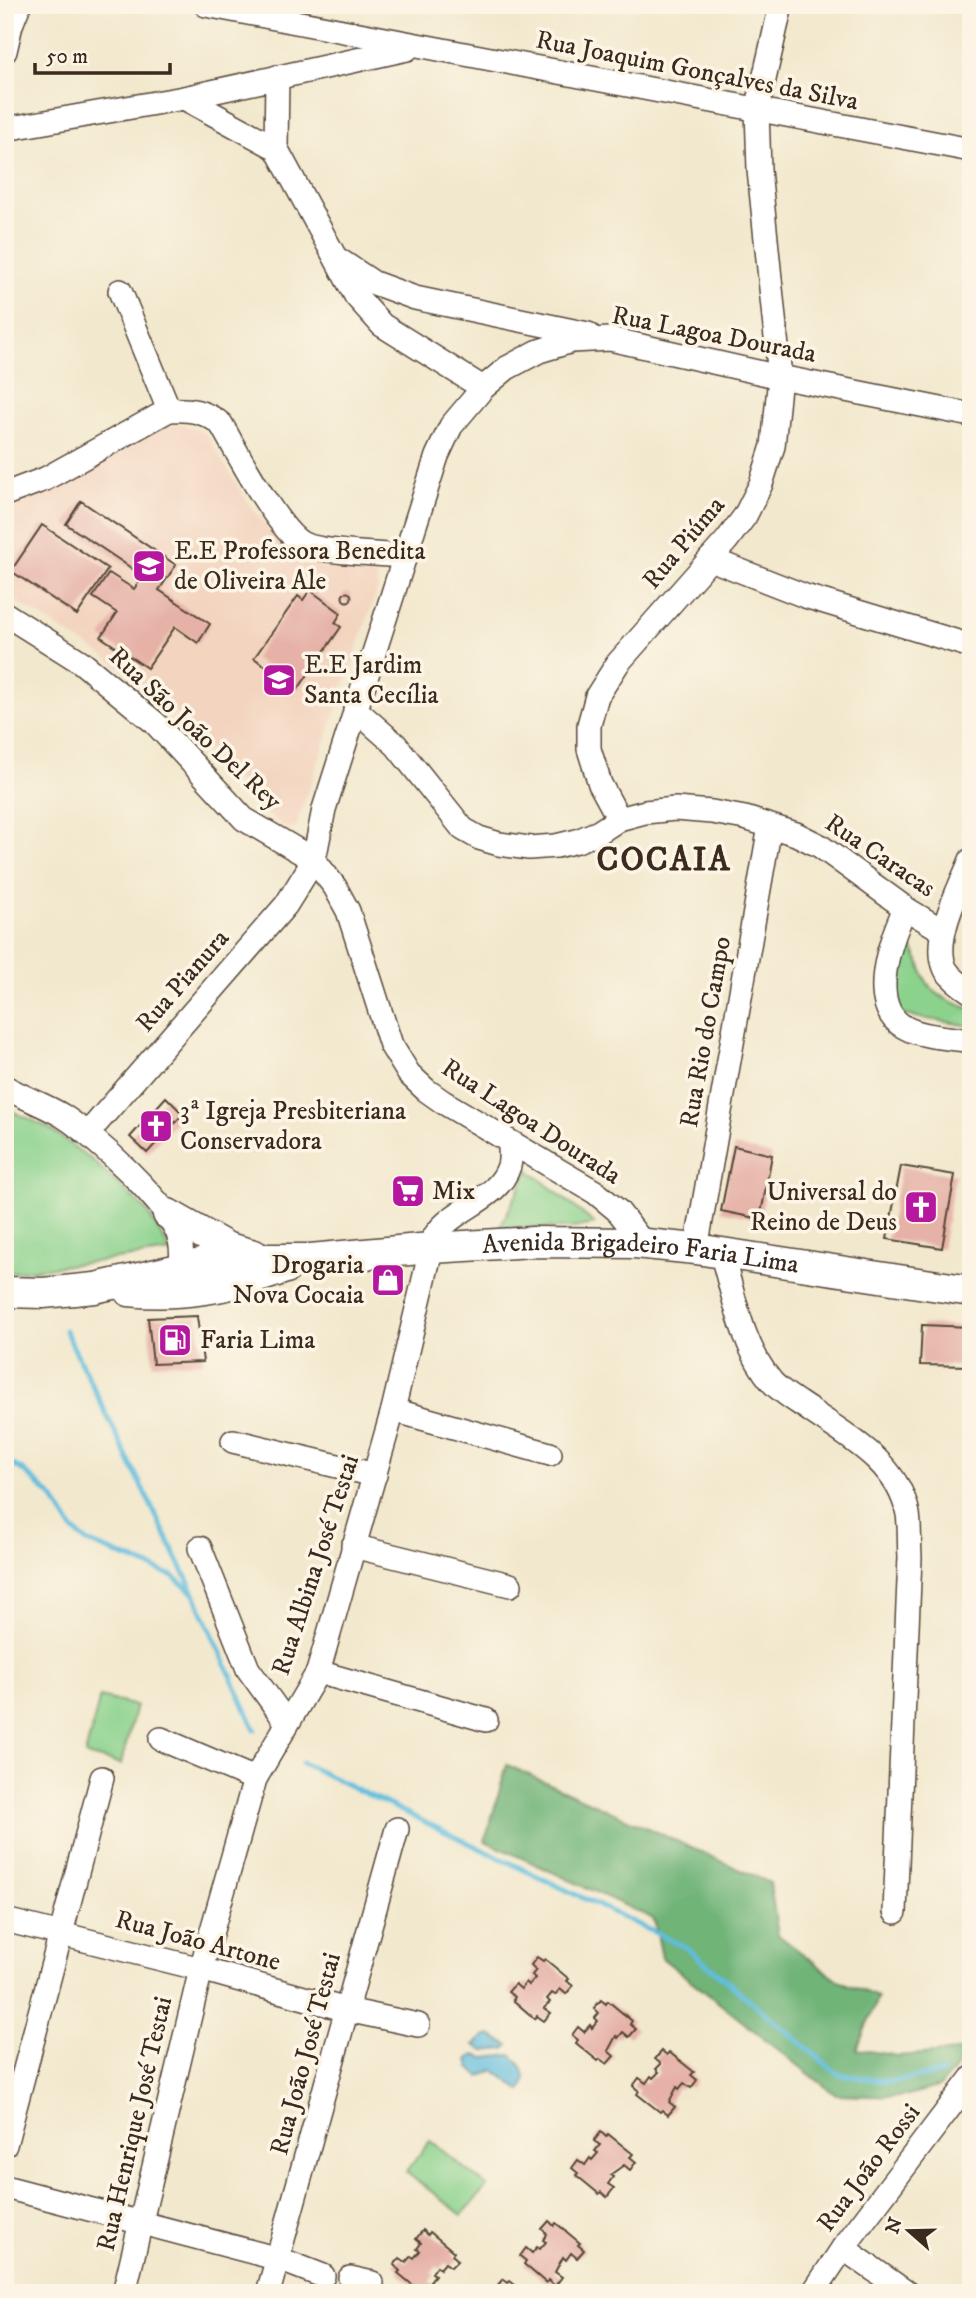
<svg xmlns="http://www.w3.org/2000/svg" width="976" height="2298" viewBox="0 0 976 2298" font-family="'IM FELL DW Pica',serif">
<style>
.built{fill:#f3d4bf}
.green{fill:#8bd28d;stroke:#637e56;stroke-width:2}
.forest{fill:#70b478;stroke:#566f4b;stroke-width:2}
.water{fill:#60bdde;stroke:#4e747e;stroke-width:2}
.lines{fill:none;stroke-linecap:round;stroke-linejoin:round}
.stream{stroke:#60bdde;stroke-width:5}
.building{fill:#e6b2a7}
.minor-casing{stroke:#564638;stroke-width:26}
.major-casing{stroke:#564638;stroke-width:33}
.minor{stroke:#fff;stroke-width:23}
.major{stroke:#fff;stroke-width:30}
.labels{text-anchor:middle;dominant-baseline:central;stroke-width:7;stroke-linejoin:round;paint-order:stroke}
.street-label{font-size:26px;fill:#3b2a1e;stroke:#fcf5e5}
.poi-label{font-size:26px;fill:#3b2a1e;stroke:#fcf5e5;text-anchor:start}
.district-label{font-size:33px;font-weight:bold;letter-spacing:2px;fill:#3b2a1e;stroke:#fcf5e5}
</style>
<rect width="100%" height="100%" fill="#fcf5e5"/>
<filter id="ink" filterUnits="userSpaceOnUse"><feTurbulence type="fractalNoise" baseFrequency=".0143" numOctaves="2"/><feDisplacementMap in="SourceGraphic" scale="14" xChannelSelector="R" yChannelSelector="G"/><feConvolveMatrix kernelMatrix="1 2 1 2 8 2 1 2 1" color-interpolation-filters="sRGB"/></filter>
<filter id="wash" filterUnits="userSpaceOnUse"><feTurbulence type="fractalNoise" baseFrequency=".00686" numOctaves="4" result="noise"/><feDisplacementMap in="SourceGraphic" scale="28" xChannelSelector="R" yChannelSelector="G"/><feGaussianBlur stdDeviation="1.57" result="paint"/><feColorMatrix in="noise" values="0 0 0 0 0 0 0 0 0 0 0 0 0 0 0 0 0 1.4 0 .05"/><feComposite in="paint" operator="in"/></filter>
<g filter="url(#wash)">
<rect width="100%" height="100%" fill="#f2e8cd"/>
<path class="built" d="M181,423L205,432L247,501L269,530L298,558L322,567L368,571L377,578L378,587L371,608L296,827L286,829L264,811L184,720L105,657L8,596L5,591V510L70,481L164,428Z"/>
<g class="green">
<path d="M909,944C917,954 919,962 923,974C931,996 951,1002 971,1009V1026L897,1014C892,986 885,965 909,944Z"/>
<path d="M5,1108L47,1127L92,1160L146,1210L171,1252L5,1273Z"/>
<path d="M529,1170L595,1224L573,1228L500,1227Z"/>
<path d="M100,1697L136,1706L121,1764L85,1755Z"/>
<path d="M430,2141L487,2186L462,2215L406,2172Z"/>
</g>
<path class="forest" d="M507,1765L770,1883L778,1935L839,1981L878,1997L857,2049L898,2056L970,2050L941,2086L900,2097L836,2095L662,1958L654,1919L485,1841Z"/>
<g class="water">
<path d="M490,2035L509,2045L505,2049L484,2051L474,2045L484,2037Z"/>
<path d="M475,2055L484,2058L511,2055C523,2065 529,2076 521,2091L494,2070L480,2077L470,2068L468,2059Z"/>
</g>
<g class="lines">
<g class="stream">
<path d="M65,1330L194,1593L255,1730"/>
<path d="M5,1460L24,1471L53,1498L73,1530L87,1542L173,1576L192,1592"/>
<path d="M302,1763L687,1948L838,2074L888,2082L942,2073"/>
</g>
</g>
<g id="blocks">
<g class="building">
<path d="M81,501L176,565L159,590L210,624L198,643L175,627L147,668L101,637L117,613L93,597L109,573L134,589L143,576L66,524Z"/>
<path d="M42,525L108,569L77,615L11,571Z"/>
<path d="M310,590L341,613L335,623L341,627L298,689L254,658L298,596L303,600Z"/>
<circle cx="347" cy="597" r="4.5"/>
<path d="M166,1097L183,1114L147,1153L130,1137Z"/>
<path d="M734,1146L772,1155L760,1219L721,1211Z"/>
<path d="M901,1166L955,1175L942,1248L887,1239Z"/>
<path d="M197,1316L203,1362L153,1364L148,1318Z"/>
<path d="M922,1325L971,1327V1366L920,1365Z"/>
<path d="M537,1957L543,1961L545,1959L569,1979L567,1981L573,1986L566,1994L560,1989L555,1995L552,1993L547,1999L550,2002L544,2008L551,2013L544,2021L537,2016L535,2019L513,2000L515,1997L508,1992L515,1984L521,1989L526,1982L529,1985L535,1978L532,1975L536,1970L531,1965Z"/>
<path d="M601,2000L606,2004L608,2001L632,2021L630,2024L636,2029L629,2037L623,2032L618,2038L616,2036L608,2051L614,2056L607,2064L600,2059L598,2061L576,2043L578,2040L572,2035L578,2027L584,2032L590,2025L592,2028L598,2021L595,2018L599,2013L594,2008Z"/>
<path d="M662,2051L667,2055L669,2052L694,2072L691,2075L697,2080L691,2088L684,2083L679,2089L677,2087L669,2102L675,2107L668,2115L662,2110L660,2112L637,2094L639,2091L633,2086L639,2078L646,2083L651,2076L653,2078L659,2072L656,2069L661,2064L655,2059Z"/>
<path d="M601,2132L606,2137L608,2134L633,2154L630,2157L636,2162L630,2170L624,2165L610,2175L613,2177L608,2184L614,2188L607,2197L601,2192L599,2194L576,2175L578,2173L572,2168L578,2160L585,2165L590,2158L592,2160L598,2153L595,2151L600,2145L594,2141Z"/>
<path d="M549,2221L554,2226L556,2223L580,2243L578,2245L584,2250L577,2258L571,2253L566,2260L563,2257L555,2272L562,2277L555,2286L548,2280L546,2283L524,2264L526,2261L520,2256L526,2248L532,2253L537,2247L540,2249L546,2242L543,2240L547,2234L542,2229Z"/>
<path d="M423,2230L428,2235L430,2232L454,2252L452,2255L458,2260L451,2267L445,2263L440,2269L437,2266L432,2273L435,2275L430,2281L436,2286L431,2293L423,2289L421,2292L398,2273L400,2271L394,2265L400,2258L406,2262L411,2256L414,2258L420,2251L417,2249L421,2243L416,2239Z"/>
<path d="M503,2279L508,2283L510,2281L525,2293H503L496,2287Z"/>
</g>
</g>
</g>
<g filter="url(#ink)">
<use href="#blocks" fill-opacity="0" stroke="#564638" stroke-width="2"/>
<g class="lines">
<g class="minor-casing">
<g id="minor">
<path d="M206,5L971,150"/>
<path d="M5,51L11,25L19,5"/>
<path d="M277,77L276,148L356,296L382,325L483,388"/>
<path d="M184,98L276,148"/>
<path d="M5,129L184,98L407,49"/>
<path d="M339,260L374,283L415,298L588,334"/>
<path d="M120,291L169,410"/>
<path d="M5,494L45,479L169,410C190,409 205,411 221,424C237,452 278,531 303,544C322,553 382,554 406,556"/>
<path d="M710,559L805,596L971,646"/>
<path d="M5,614L81,662L155,723L244,819L314,860L335,887L348,911L391,1045L409,1074L426,1090L443,1102L595,1192L618,1211L644,1244"/>
<path d="M355,709L396,745L463,829L479,838L499,844L529,848L556,846L577,841L599,832L619,819L645,812L675,809L712,812L745,818L796,834L820,846L905,908L943,931"/>
<path d="M619,819L600,784L589,749V725L597,696L618,663L727,540L745,516L761,484L773,446L780,377L759,170L757,110L781,5"/>
<path d="M971,860C960,888 931,940 946,970C952,979 962,986 971,992"/>
<path d="M905,908C891,939 865,1007 906,1028C922,1037 952,1038 971,1041"/>
<path d="M5,1087C24,1098 45,1105 63,1116C93,1135 172,1206 180,1240C183,1253 181,1269 177,1282"/>
<path d="M88,1133L286,905L314,860L324,809L437,456L451,426L483,388L507,368L539,351L572,341L610,339L780,377L971,415"/>
<path d="M696,1249L770,826"/>
<path d="M721,1252C734,1295 742,1347 772,1382C782,1393 798,1402 811,1411C850,1438 898,1463 908,1514C910,1527 909,1543 910,1557L895,1912"/>
<path d="M393,1410L550,1454"/>
<path d="M233,1441L375,1475"/>
<path d="M353,1546L510,1585"/>
<path d="M200,1548L248,1669L287,1723"/>
<path d="M318,1672L486,1720"/>
<path d="M161,1739L255,1779"/>
<path d="M5,1920L201,1969L347,2010L418,2025"/>
<path d="M5,2145L102,1778"/>
<path d="M5,2187L279,2259L323,2276"/>
<path d="M843,2248L907,2293"/>
<path d="M350,2278L372,2283"/>
<path d="M124,2293L201,1969L255,1779L318,1672L393,1410L434,1237C454,1206 498,1201 509,1166C511,1159 510,1151 510,1144"/>
<path d="M268,2293L397,1829"/>
<path d="M813,2293L843,2248L971,2079"/>
</g>
</g>
<g class="major-casing">
<g id="major">
<path d="M168,1214L228,1248L254,1255"/>
<path d="M129,1291C183,1297 236,1286 286,1268"/>
<path id="s1" d="M5,1292L43,1293L95,1288L200,1264L250,1259H310L431,1248L533,1242L635,1243L696,1249L971,1291"/>
</g>
</g>
<use href="#minor" class="minor"/>
<use href="#major" class="major"/>
</g>
</g>
<defs>
<g id="school-square" transform="scale(1.75)"><rect x="-9" y="-9" width="18" height="18" rx="4" fill="#b5179e" stroke="#fcf5e5"/><path d="M0-5L7-2L0 1L-7-2ZM-4 1L0 2.5L4 1V4Q0 6-4 4Z" fill="#fff"/></g>
<g id="church-square" transform="scale(1.75)"><rect x="-9" y="-9" width="18" height="18" rx="4" fill="#b5179e" stroke="#fcf5e5"/><path d="M-1.2-6h2.4v3.5h3.3v2.4h-3.3V6h-2.4V-.1h-3.3v-2.4h3.3Z" fill="#fff"/></g>
<g id="supermarket-square" transform="scale(1.75)"><rect x="-9" y="-9" width="18" height="18" rx="4" fill="#b5179e" stroke="#fcf5e5"/><path d="M-6-5.5h2.5l.6 2H6L4.5 2H-2.5L-4.4-4H-6ZM-1.5 3.2a1.3 1.3 0 1 0 .1 0ZM3 3.2a1.3 1.3 0 1 0 .1 0Z" fill="#fff"/></g>
<g id="shop-square" transform="scale(1.75)"><rect x="-9" y="-9" width="18" height="18" rx="4" fill="#b5179e" stroke="#fcf5e5"/><path d="M-5-2.5h2.3a2.7 3.5 0 0 1 5.4 0H5L5.5 6h-11ZM-1.5-2.5h3a1.5 2.3 0 0 0-3 0Z" fill="#fff"/></g>
<g id="fuel-square" transform="scale(1.75)"><rect x="-9" y="-9" width="18" height="18" rx="4" fill="#b5179e" stroke="#fcf5e5"/><path d="M-5.5-6h7V0h2V4h1.3V-2.5L3-4.5l.8-.8L6-3V5H2.5V1h-1V6h-7ZM-4.2-4.7v3.2H.2V-4.7Z" fill="#fff"/></g>
</defs>
<g fill-rule="evenodd">
<use href="#school-square" x="149" y="566"/>
<use href="#school-square" x="279" y="680"/>
<use href="#church-square" x="156" y="1126"/>
<use href="#supermarket-square" x="408" y="1191"/>
<use href="#church-square" x="921" y="1207"/>
<use href="#shop-square" x="388" y="1280"/>
<use href="#fuel-square" x="175" y="1340"/>
</g>
<g class="labels">
<g class="street-label">
<text transform="translate(697 71) rotate(11)">Rua Joaquim Gonçalves da Silva</text>
<text transform="translate(714 335) rotate(11)">Rua Lagoa Dourada</text>
<text transform="translate(684 543) rotate(-50)">Rua Piúma</text>
<text transform="translate(195 729) rotate(43)">Rua São João Del Rey</text>
<text transform="translate(880 856) rotate(34)">Rua Caracas</text>
<text transform="translate(183 981) rotate(-49)">Rua Pianura</text>
<text transform="translate(706 1032) rotate(-80)">Rua Rio do Campo</text>
<text transform="translate(531 1122) rotate(33)">Rua Lagoa Dourada</text>
<text stroke="none"><textPath href="#s1" startOffset="640">Avenida Brigadeiro Faria Lima</textPath></text>
<text transform="translate(316 1565) rotate(-72)">Rua Albina José Testai</text>
<text transform="translate(198 1941) rotate(15)">Rua João Artone</text>
<text transform="translate(306 2054) rotate(-75)">Rua João José Testai</text>
<text transform="translate(135 2124) rotate(-77)">Rua Henrique José Testai</text>
<text transform="translate(869 2168) rotate(-53)">Rua João Rossi</text>
</g>
<g class="poi-label">
<text x="174" y="551">E.E Professora Benedita<tspan x="174" dy="30">de Oliveira Ale</tspan></text>
<text x="304" y="665">E.E Jardim<tspan x="304" dy="30">Santa Cecília</tspan></text>
<text x="180" y="1111">3ª Igreja Presbiteriana<tspan x="180" dy="30">Conservadora</tspan></text>
<text x="432" y="1191">Mix</text>
<text x="897" y="1192" text-anchor="end">Universal do<tspan x="897" dy="30">Reino de Deus</tspan></text>
<text x="364" y="1265" text-anchor="end">Drogaria<tspan x="364" dy="30">Nova Cocaia</tspan></text>
<text x="200" y="1340">Faria Lima</text>
</g>
<g class="district-label">
<text x="664" y="860">COCAIA</text>
</g>
</g>
<rect width="976" height="2298" fill="none" stroke="#fcf5e5" stroke-width="28"/>
<g transform="translate(909 2231) rotate(290)" stroke="#fcf5e5" stroke-width="5" paint-order="stroke">
<path d="M0-5L12 26L0 18L-12 26Z" fill="#3b2a1e"/>
<text y="-10" font-size="19" font-weight="bold" text-anchor="middle" fill="#3b2a1e">N</text>
</g>
<path d="M35 63v10h135v-10" fill="none" stroke="#3b2a1e" stroke-width="3.5"/>
<text x="46" y="63" font-size="21" fill="#3b2a1e" stroke="#fcf5e5" stroke-width="5" paint-order="stroke">50 m</text>
</svg>
